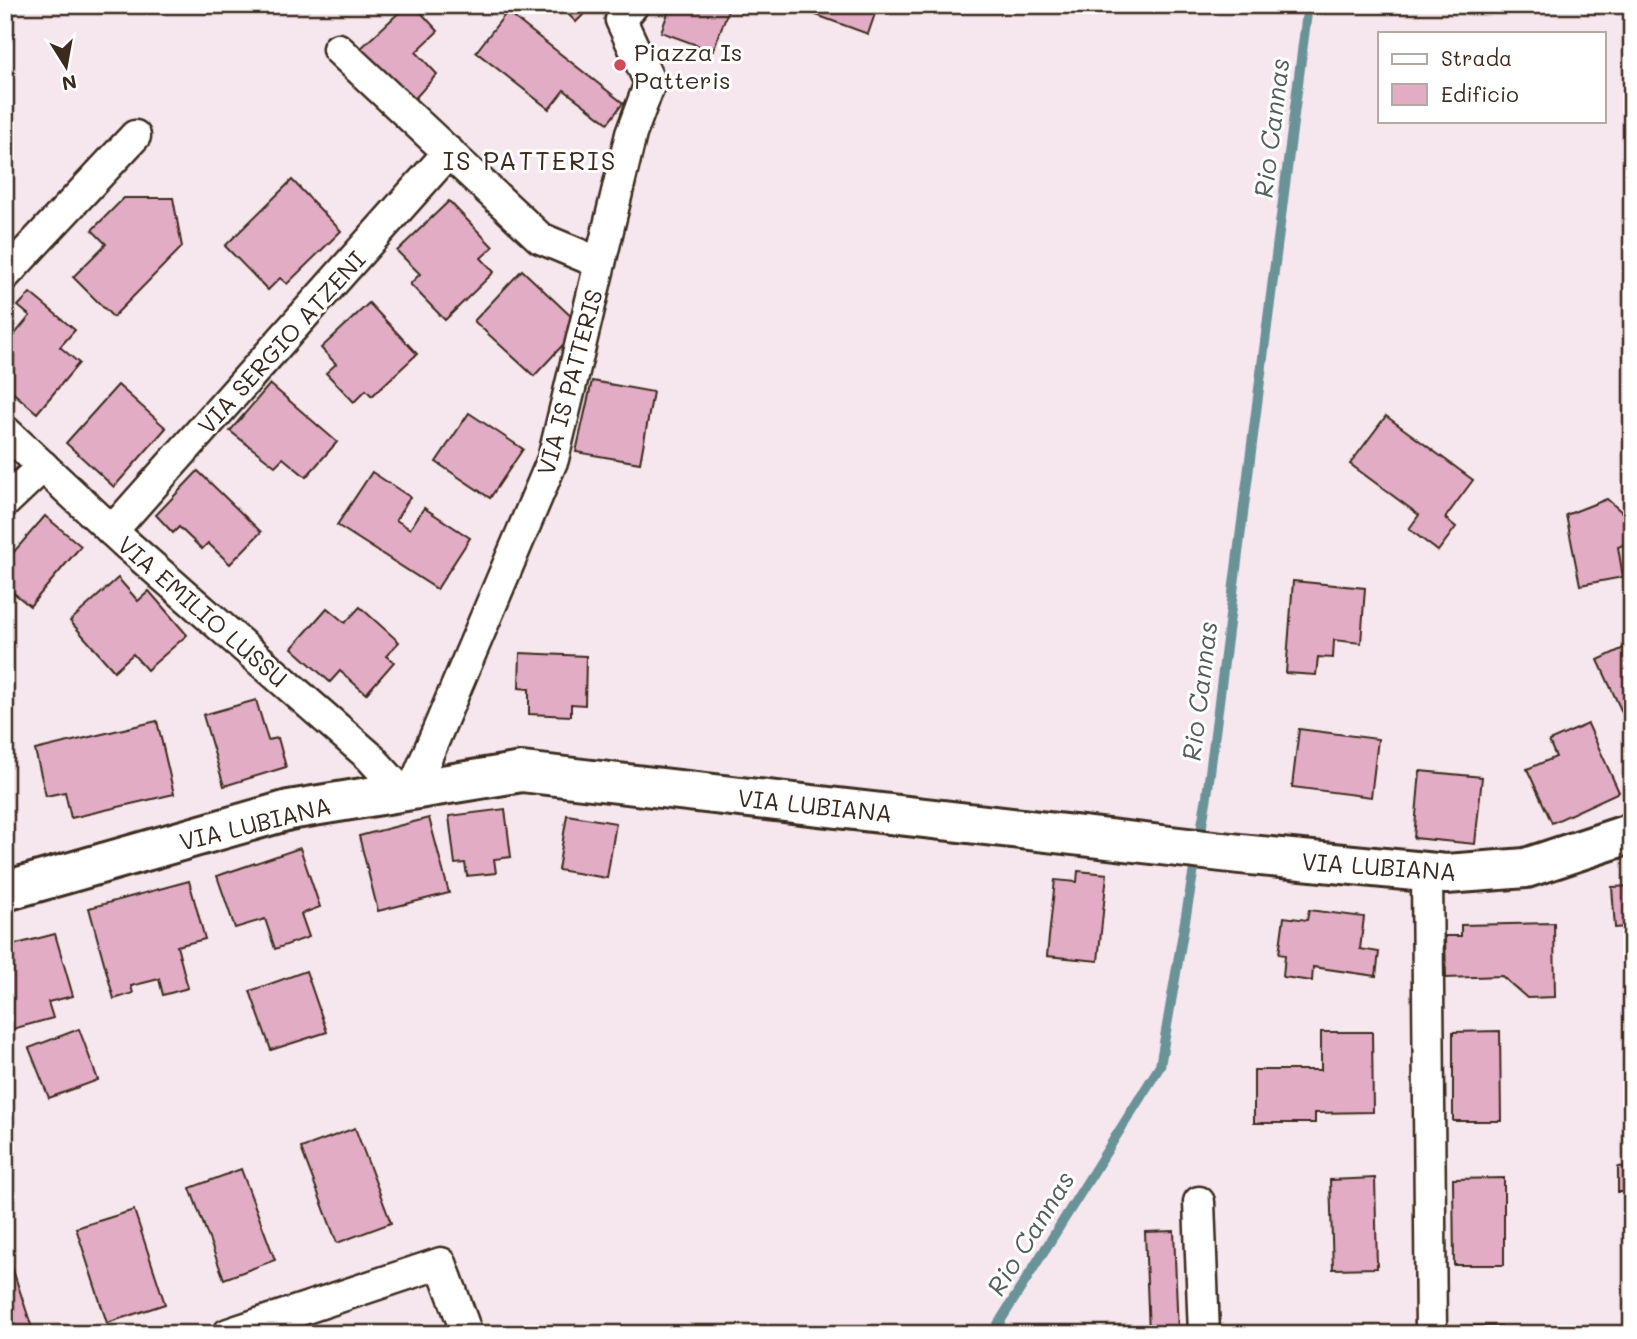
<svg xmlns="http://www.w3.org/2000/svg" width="1637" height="1339" viewBox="0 0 1637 1339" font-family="Mali,sans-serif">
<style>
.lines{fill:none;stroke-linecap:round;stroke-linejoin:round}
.stream{stroke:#6b9398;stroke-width:10}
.building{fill:#e2acc4;stroke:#3b2a1e;stroke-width:2}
.minor-casing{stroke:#3b2a1e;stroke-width:35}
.tertiary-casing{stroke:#3b2a1e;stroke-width:44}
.minor{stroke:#fff;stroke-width:30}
.tertiary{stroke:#fff;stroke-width:38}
.poi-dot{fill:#d1495b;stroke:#fff;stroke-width:2.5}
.labels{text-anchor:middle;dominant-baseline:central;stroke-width:6;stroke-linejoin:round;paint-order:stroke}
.poi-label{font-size:24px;fill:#3b2a1e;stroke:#fff;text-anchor:start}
.street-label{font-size:24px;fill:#3b2a1e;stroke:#fff}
.water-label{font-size:26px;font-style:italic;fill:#535f5b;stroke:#fff}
.neighbourhood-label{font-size:26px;letter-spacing:2px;fill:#3b2a1e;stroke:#fff}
</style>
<rect width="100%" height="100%" fill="#f6e6ed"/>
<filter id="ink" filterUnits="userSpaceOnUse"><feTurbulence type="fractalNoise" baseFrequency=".0143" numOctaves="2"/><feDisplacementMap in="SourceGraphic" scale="14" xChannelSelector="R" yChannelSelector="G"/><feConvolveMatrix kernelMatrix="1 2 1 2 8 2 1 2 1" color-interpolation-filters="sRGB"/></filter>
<g filter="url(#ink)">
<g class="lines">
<g class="stream">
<path d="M1199,842L1207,796L1308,5"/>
<path d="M992,1334L1160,1066L1196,857"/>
</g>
</g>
<g class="building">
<path d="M407,5H414L438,31L416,52L437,74L409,105L359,50Z"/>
<path d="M559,5H593L576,22Z"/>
<path d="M671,5H730L713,51L661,32Z"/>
<path d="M789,5H878L868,34Z"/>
<path d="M507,12L623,103L608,123L564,90L549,109L476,52Z"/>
<path d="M292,180L341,231L287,284L280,278L268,290L225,246Z"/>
<path d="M124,198H173L182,247L113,317L73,277L106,244L92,230Z"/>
<path d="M449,201L493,247L481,258L494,272L445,320L410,284L420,274L397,251Z"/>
<path d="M522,270L576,321L568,329L573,334L534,376L474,321Z"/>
<path d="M30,293L75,330L60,347L79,363L37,413L11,391L5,398V346L30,316L18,306Z"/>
<path d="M369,303L417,354L372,396L366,390L354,402L326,373L336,364L321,348Z"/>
<path d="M592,381L653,392L640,463L576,452Z"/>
<path d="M270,384L337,442L306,477L283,458L275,466L230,431Z"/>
<path d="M118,385L166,428L114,487L66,443Z"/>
<path d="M469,413L523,449L490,498L436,462Z"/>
<path d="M1386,416L1473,480L1445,518L1456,527L1438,551L1409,529L1419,515L1350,464Z"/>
<path d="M198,471L261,532L230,564L208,543L202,549L179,527L173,533L156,515Z"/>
<path d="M372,472L410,497L396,520L410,529L424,508L470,538L437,589L337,525Z"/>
<path d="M1607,499L1632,521V541L1618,547L1623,577L1580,585L1566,515Z"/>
<path d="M45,516L81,546L30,606L5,586V562Z"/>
<path d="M118,578L138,601L149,591L187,635L147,670L133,654L114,671L70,621Z"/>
<path d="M1293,581L1365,588L1361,643L1334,640L1333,658L1318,657L1316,675L1286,673Z"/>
<path d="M360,607L399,642L386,656L394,662L366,694L340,671L330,682L292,648L327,608L345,623Z"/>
<path d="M1632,644V734L1598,660Z"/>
<path d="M520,653L586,656L585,705L571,704V716L529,714V689L519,688Z"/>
<path d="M256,700L268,740L278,738L286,767L224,786L203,715Z"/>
<path d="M157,721L174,794L71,818L65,792L46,796L35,750Z"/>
<path d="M1588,724L1619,792L1552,823L1527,769L1556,757L1549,741Z"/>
<path d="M1299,729L1378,739L1371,797L1292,787Z"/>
<path d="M1420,771L1482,777L1475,844L1414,838Z"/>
<path d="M505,809L511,857L494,859L496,873L467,876L465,863L455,864L449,816Z"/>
<path d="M567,815L616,823L607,878L558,870Z"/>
<path d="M429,818L449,893L378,911L359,836Z"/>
<path d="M300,848L320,907L301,914L309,937L275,949L265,919L235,928L217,876Z"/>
<path d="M1078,871L1107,874L1098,961L1047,956L1055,880L1077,882Z"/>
<path d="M189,881L205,939L177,946L188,988L163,995L159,979L131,986L133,993L114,999L89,908Z"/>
<path d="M1632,886V981H1629L1625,927L1615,928L1612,887Z"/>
<path d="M1309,910L1364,917L1360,949L1379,952L1376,976L1313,967L1312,981L1283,977L1285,955L1279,954L1284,917L1307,920Z"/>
<path d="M1554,923L1555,997L1527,998L1502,976L1446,978L1445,936H1461V925Z"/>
<path d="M55,934L73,996L48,1002L53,1018L5,1031V947Z"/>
<path d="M306,971L327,1032L271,1050L250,991Z"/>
<path d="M79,1029L98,1080L49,1098L29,1048Z"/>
<path d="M1500,1031L1501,1121H1453V1032Z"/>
<path d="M1321,1032H1372L1373,1112L1315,1113V1123H1254V1070H1321Z"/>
<path d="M355,1128L391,1223L337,1243L301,1148Z"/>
<path d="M1632,1166V1192H1618V1167Z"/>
<path d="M241,1169L275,1260L224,1279L190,1188Z"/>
<path d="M1375,1178L1377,1268L1333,1269L1330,1180Z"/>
<path d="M1504,1178V1265H1454L1453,1179Z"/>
<path d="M134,1210L165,1304L107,1323L76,1228Z"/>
<path d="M1174,1231L1178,1334H1149L1145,1232Z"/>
<path d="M7,1252L34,1334H5Z"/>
<rect x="1457" y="1326" width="44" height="8"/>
<path d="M1376,1328V1334H1333V1330Z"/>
</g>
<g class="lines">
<g class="minor-casing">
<g id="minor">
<path d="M338,49L540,238L600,263"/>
<path d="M5,275L135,136"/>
<path d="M5,431L124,542L369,756L401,791"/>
<path d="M5,502L43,466"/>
<path d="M112,531L449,152"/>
<path d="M413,789L553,459L631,134L650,83L621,20L633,5"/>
<path d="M1427,872L1431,1334"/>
<path d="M1199,1202L1204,1334"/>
<path d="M228,1334L441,1263L467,1334"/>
</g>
</g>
<g class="tertiary-casing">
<path id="tertiary" d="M5,891L289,810L522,772L1240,854L1446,874L1526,868L1632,833"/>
</g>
<use href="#minor" class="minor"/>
<use href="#tertiary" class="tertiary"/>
</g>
</g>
<circle class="poi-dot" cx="620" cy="65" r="7"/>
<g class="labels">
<g class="poi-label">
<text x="634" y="51">Piazza Is<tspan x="634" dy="28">Patteris</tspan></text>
</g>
<g class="street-label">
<text transform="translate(281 342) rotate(-48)">VIA SERGIO ATZENI</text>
<text transform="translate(569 382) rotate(-75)">VIA IS PATTERIS</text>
<text transform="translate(203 611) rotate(41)">VIA EMILIO LUSSU</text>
<text transform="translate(815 805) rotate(6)">VIA LUBIANA</text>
<text transform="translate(255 823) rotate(-14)">VIA LUBIANA</text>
<text transform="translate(1379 866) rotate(4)">VIA LUBIANA</text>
</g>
<g class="water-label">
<text transform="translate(1271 128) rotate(-83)">Rio Cannas</text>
<text transform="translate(1199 691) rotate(-83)">Rio Cannas</text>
<text transform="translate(1030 1233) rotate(-58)">Rio Cannas</text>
</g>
<g class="neighbourhood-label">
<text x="530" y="160">IS PATTERIS</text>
</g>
</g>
<rect width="1637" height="1339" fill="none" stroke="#fff" stroke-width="28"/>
<rect x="14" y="14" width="1609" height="1311" fill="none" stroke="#3b2a1e" stroke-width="2.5" filter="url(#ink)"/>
<rect x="1378" y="32" width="228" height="91" fill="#ffffff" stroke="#b1aaa5" stroke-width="2"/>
<rect x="1392" y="54" width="35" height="10" fill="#ffffff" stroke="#b1aaa5" stroke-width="2"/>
<text x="1441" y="66" font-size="21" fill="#3b2a1e">Strada</text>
<rect x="1392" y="84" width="35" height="21" fill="#e2acc4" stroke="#b1aaa5" stroke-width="2"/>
<text x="1441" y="102" font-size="21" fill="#3b2a1e">Edificio</text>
<g transform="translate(66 66) rotate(169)" stroke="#ffffff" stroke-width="5" paint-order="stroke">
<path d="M0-5L12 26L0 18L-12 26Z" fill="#3b2a1e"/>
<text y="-10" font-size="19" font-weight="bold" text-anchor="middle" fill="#3b2a1e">N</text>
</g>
</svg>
